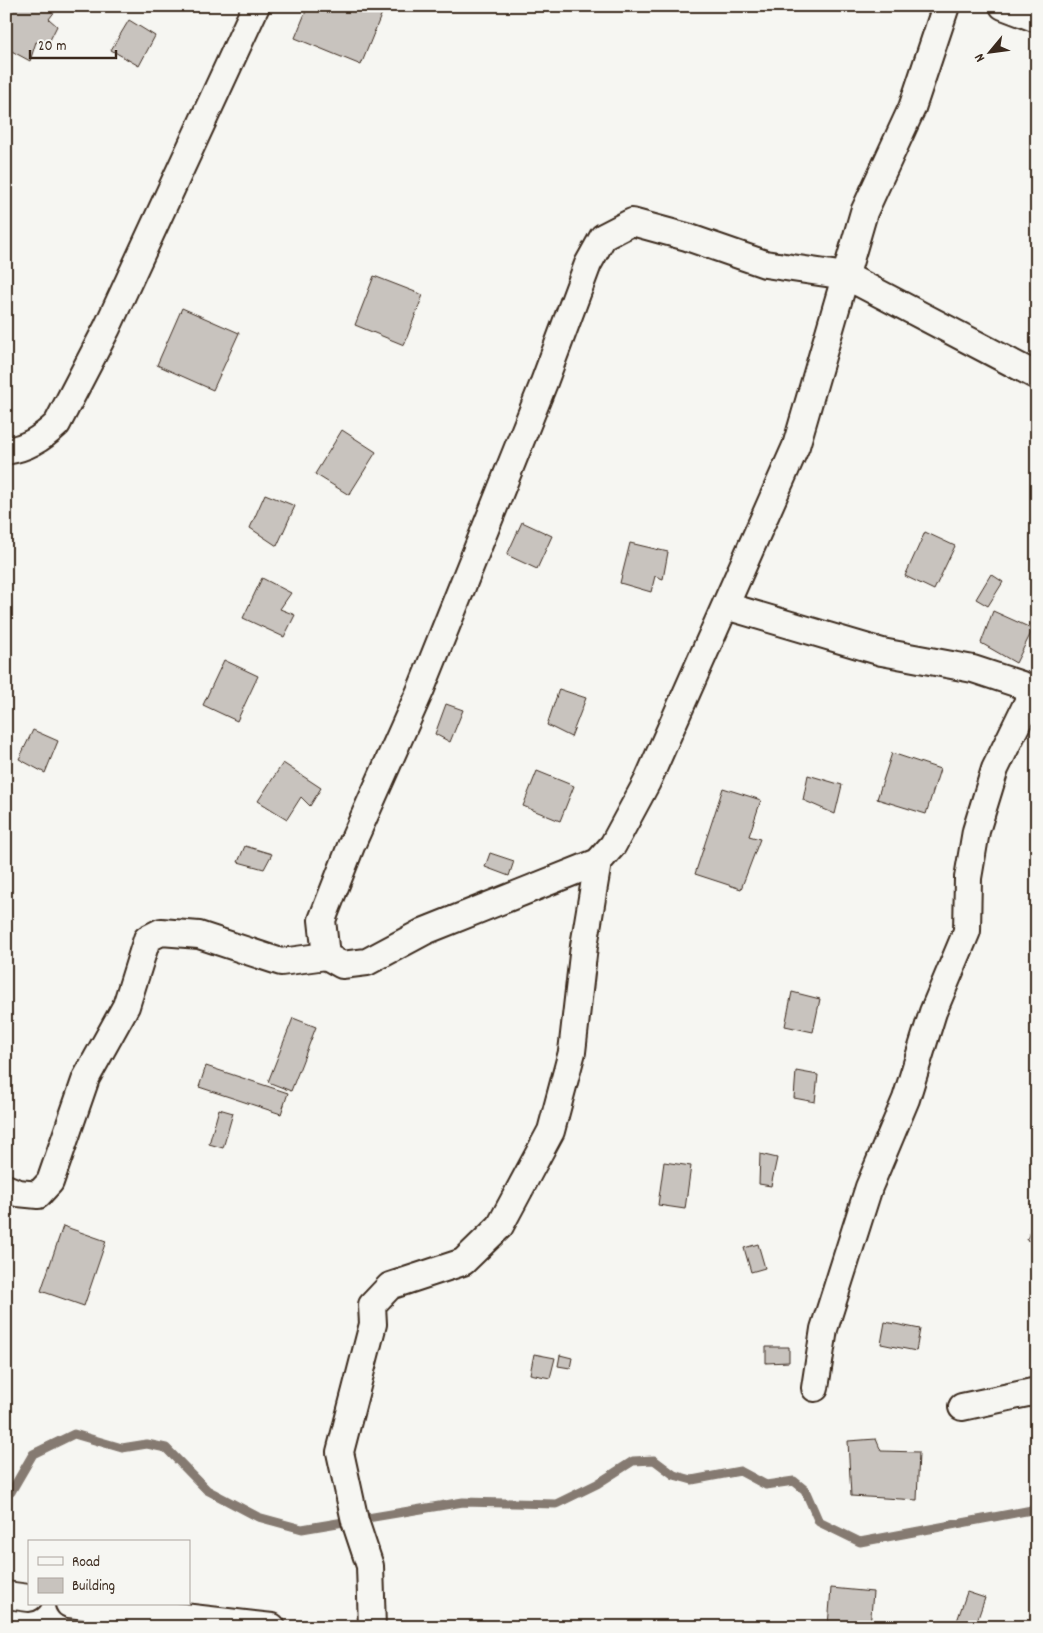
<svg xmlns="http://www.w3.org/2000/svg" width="1043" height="1633" viewBox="0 0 1043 1633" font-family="Dekko,sans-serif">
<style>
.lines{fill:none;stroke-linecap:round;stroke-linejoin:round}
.stream{stroke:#857a71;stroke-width:9}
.building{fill:#c8c3be;stroke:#3b2a1e}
.minor-casing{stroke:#3b2a1e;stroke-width:30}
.minor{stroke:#f6f6f2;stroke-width:26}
</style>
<rect width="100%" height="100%" fill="#f6f6f2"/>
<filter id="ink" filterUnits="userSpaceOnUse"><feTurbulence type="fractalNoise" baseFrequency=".02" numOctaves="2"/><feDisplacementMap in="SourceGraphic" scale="10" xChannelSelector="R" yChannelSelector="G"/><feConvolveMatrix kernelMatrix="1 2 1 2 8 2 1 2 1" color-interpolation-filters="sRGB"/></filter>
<g filter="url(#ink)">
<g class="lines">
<path class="stream" d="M6,1494L11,1492L33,1454L74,1434L122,1448L147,1444L166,1448L207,1490L258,1517L302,1529L463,1502L556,1504L597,1484L633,1461L654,1460L674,1475L692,1480L740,1471L766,1485L794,1481L805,1490L819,1522L860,1542L1037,1509"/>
</g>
<g class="building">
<path d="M6,6H59L49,19L57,26L48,44L36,42L30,61L6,48Z"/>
<path d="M308,6L384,8L361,65L295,38Z"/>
<path d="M129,20L155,36L139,66L111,50Z"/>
<path d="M374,276L423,295L404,345L355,325Z"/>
<path d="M182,308L239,333L213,390L157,365Z"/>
<path d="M342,430L376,452L349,495L315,474Z"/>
<path d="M265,494L295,506L277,546L250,528Z"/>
<path d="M522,522L552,536L537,569L507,555Z"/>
<path d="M925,532L955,546L934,590L905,576Z"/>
<path d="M630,543L668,552L663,579L655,576L651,592L620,583Z"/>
<path d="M991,574L1003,582L988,606L976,599Z"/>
<path d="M262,578L291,593L280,609L295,615L284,637L243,618Z"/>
<path d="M993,611L1033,629L1016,663L981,643Z"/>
<path d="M224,660L258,676L237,721L203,705Z"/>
<path d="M559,689L586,698L571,737L547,725Z"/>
<path d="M446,704L463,710L450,742L435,734Z"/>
<path d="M33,730L58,741L45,773L19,759Z"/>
<path d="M892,753L940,769L926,814L877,799Z"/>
<path d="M283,763L321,788L310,806L301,797L287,819L258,801Z"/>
<path d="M537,771L574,786L560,821L523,806Z"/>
<path d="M808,775L842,785L835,814L803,800Z"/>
<path d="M723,788L761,800L749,836L760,839L741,889L695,874Z"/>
<path d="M245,846L272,854L264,869L238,862Z"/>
<path d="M490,853L514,861L509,876L485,867Z"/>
<path d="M792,992L820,999L813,1032L785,1026Z"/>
<path d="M293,1018L316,1027L291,1091L268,1082Z"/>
<path d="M206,1066L288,1093L281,1114L199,1087Z"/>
<path d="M796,1071L818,1075L815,1102L794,1098Z"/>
<path d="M219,1109L233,1113L223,1148L209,1144Z"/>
<path d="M760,1154L777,1158L771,1186L759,1184Z"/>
<path d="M664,1162L691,1166L685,1209L658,1205Z"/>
<path d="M1037,1212V1243L1027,1240Z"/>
<path d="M63,1226L106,1241L84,1306L41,1291Z"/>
<path d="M758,1244L765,1268L751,1272L744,1248Z"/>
<path d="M885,1322L920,1329L916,1351L881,1344Z"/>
<path d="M766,1347H789V1362L766,1363Z"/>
<path d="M534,1354L555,1358L550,1378L530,1374Z"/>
<path d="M560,1355L572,1358L570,1368L558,1366Z"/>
<path d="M876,1439L881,1451L919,1452L917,1500L851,1496L848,1441Z"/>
<path d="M831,1588L873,1592L870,1627L828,1626Z"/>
<path d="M967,1592L985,1598L975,1627L957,1621Z"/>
</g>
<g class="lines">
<g class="minor-casing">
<g id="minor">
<path d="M946,6L912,108L864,212L796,446L647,782L613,845L598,862L425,931L367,962L342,965L326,956L322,920L351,846L421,689L543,385L588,264L603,237L632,222L687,237L765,264L846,276L1037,376"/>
<path d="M1003,6L1037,19"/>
<path d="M6,451C27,448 41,439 57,424L107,328L256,6"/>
<path d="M726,606L882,652L973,669L1037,690"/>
<path d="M6,1188L18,1193L38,1195L50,1182L86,1078L126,1006L147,939L161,932L199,935L281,962L326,956"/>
<path d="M815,1388L824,1329L869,1187L906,1099L933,1012L967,931L968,878L976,831L995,769L1034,689"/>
<path d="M962,1407L1037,1391"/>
<path d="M6,1595L29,1598"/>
<path d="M69,1604L272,1627"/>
<path d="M372,1627L370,1566L355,1521L340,1452L373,1324L372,1305L390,1286L463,1262L500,1226L551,1131L572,1052L584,946L598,862"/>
</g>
</g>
<use href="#minor" class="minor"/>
</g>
</g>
<rect width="1043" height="1633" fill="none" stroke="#f6f6f2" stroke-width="25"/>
<rect x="12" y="12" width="1018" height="1608" fill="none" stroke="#3b2a1e" stroke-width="2" filter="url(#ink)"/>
<rect x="28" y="1540" width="162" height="65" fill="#f6f6f2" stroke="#aba49d"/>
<rect x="38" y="1557" width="25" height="8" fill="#f6f6f2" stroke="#aba49d"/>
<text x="72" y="1566" font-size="15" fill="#3b2a1e">Road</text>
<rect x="38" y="1578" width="25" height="15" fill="#c8c3be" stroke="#aba49d"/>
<text x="72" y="1590" font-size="15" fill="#3b2a1e">Building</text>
<g transform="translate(990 52) rotate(241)" stroke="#f6f6f2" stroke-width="4" paint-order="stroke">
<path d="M0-4L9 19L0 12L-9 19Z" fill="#3b2a1e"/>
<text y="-8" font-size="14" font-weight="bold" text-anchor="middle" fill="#3b2a1e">N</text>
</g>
<path d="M30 50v8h86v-8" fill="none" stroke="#3b2a1e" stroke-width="2.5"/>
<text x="38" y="50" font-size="15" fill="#3b2a1e" stroke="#f6f6f2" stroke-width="4" paint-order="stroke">20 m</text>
</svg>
